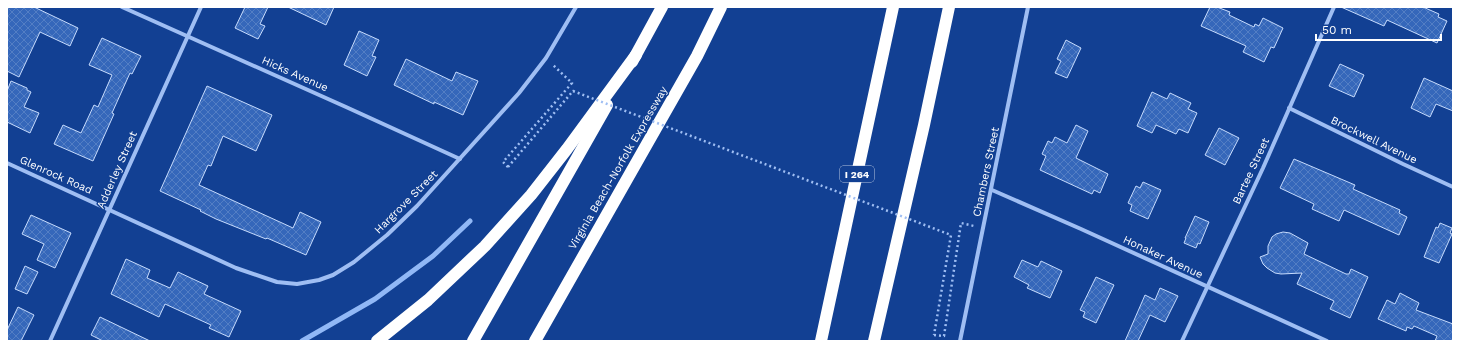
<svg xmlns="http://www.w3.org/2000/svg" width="1460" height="348" viewBox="0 0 1460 348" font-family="'Work Sans',sans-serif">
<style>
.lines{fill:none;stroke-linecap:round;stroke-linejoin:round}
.stream{stroke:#91b8f6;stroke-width:5}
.building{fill:url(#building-cross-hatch);stroke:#c6dbfd}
.path{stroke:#9fbef3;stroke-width:2.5;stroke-dasharray:2 3;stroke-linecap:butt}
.minor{stroke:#9fbef3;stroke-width:4}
.motorway{stroke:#fff;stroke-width:12}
.path-bridge{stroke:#9fbef3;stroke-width:2.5;stroke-dasharray:2 3;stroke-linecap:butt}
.labels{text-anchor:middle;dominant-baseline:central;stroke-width:3;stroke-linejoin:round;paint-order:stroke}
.shield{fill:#124093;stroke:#b8c6df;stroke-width:1}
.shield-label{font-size:10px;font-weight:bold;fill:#fff}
.street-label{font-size:11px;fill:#fff;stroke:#124093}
</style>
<defs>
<pattern id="building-cross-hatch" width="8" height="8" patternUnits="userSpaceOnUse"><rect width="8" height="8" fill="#3567ba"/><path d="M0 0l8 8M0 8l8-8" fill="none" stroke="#537ec4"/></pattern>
</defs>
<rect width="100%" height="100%" fill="#124093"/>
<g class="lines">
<path class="stream" d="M302,341L375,299L433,256L470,221"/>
</g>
<g class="building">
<path d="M7,7H34L78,28L70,46L40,32L19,77L7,71Z"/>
<path d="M245,7H268L260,24L265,26L258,39L235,28Z"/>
<path d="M288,7H334L326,25Z"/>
<path d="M1210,7H1217L1230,12L1229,15L1254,27L1255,24L1259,26L1263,18L1283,28L1274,48L1271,47L1264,62L1243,52L1246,46L1201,26Z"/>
<path d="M1341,7H1423L1439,14L1438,17L1447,21L1437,43L1387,20L1384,26Z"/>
<path d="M359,31L379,40L372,56L376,57L367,76L344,65Z"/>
<path d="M102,38L141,56L132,74L130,73L112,113L114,114L93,161L54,144L63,125L81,133L94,105L98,107L112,75L89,65Z"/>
<path d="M1066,40L1081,48L1067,78L1055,73L1061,61L1057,59Z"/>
<path d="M406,59L452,81L456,72L478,81L463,115L434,102V104L394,85Z"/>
<path d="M1340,64L1364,75L1354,97L1329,86Z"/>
<path d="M1424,78L1453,91V111L1436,104L1430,117L1411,108Z"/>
<path d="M11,81L27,88V90L31,92L24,107L39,113L30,133L7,122V91Z"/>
<path d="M207,86L272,115L256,151L223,136L211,166L208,165L199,185L293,228L300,212L321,222L306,255L267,238L266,239L216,219L200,211L201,210L160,191Z"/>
<path d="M1152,92L1167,99L1170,93L1191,103L1188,109L1197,113L1188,133L1179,129L1176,134L1156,125L1152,133L1137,126Z"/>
<path d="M1076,125L1088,131L1076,158L1108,174L1100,193L1094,190L1092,194L1040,170L1046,156L1042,154L1048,141L1052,143L1055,137L1067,143Z"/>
<path d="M1219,128L1239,138L1225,165L1205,155Z"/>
<path d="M1294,159L1355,185L1353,189L1400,210L1399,213L1407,217L1399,235L1344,210L1339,221L1312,209L1314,204L1280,188Z"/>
<path d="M1143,182L1161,190L1148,219L1130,211L1132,205L1128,203L1136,186L1140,188Z"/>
<path d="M31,215L71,233L55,268L37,260L44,244L22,234Z"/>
<path d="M1195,216L1209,222L1200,244L1198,243L1196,248L1184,243L1186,238H1185Z"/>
<path d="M1440,223L1452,228L1450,233L1452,234L1439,263L1424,257L1436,227L1438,228Z"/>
<path d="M1283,232L1290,233L1308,243L1304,254L1346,274H1349L1351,269L1368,277L1350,318L1330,309L1334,301L1297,284L1302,273L1281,274L1275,273L1267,268L1263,264L1260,257L1268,254V246L1272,237L1276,234Z"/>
<path d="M126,259L150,270L147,278L170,288L178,272L208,286L204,294L241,311L229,337L209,328L211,325L165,304L159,317L111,294Z"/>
<path d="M1022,260L1038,267L1041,261L1062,271L1050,298L1027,288L1029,285L1014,277Z"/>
<path d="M25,266L38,272L27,294L15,289Z"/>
<path d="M1096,277L1114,285L1096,323L1083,317L1085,312L1080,310Z"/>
<path d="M1160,288L1178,296L1165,322L1150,315L1138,341H1125L1145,295L1155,300Z"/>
<path d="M1400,293L1419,303L1416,310L1453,324V341H1435L1437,336L1414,326L1412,329L1407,327L1406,331L1378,319L1387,300L1395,304Z"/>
<path d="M18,307L34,315L21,341H7V330Z"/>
<path d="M100,317L150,341H103L91,335Z"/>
</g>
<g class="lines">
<g class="path">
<path d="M508,167L503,162L572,83L553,65"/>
<path d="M934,335L944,336L961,223L974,226"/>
</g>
<g class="minor">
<path d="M122,7L346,107L460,159"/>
<path d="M1289,108L1403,164L1453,187"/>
<path d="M7,163L236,268L277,282L297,284L319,280L333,275L354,262L387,235L417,206L519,93L546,58L576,7"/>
<path d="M992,190L1081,229L1327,341"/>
<path d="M50,341L201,7"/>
<path d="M960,341L1028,7"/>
<path d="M1182,341L1263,168L1334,7"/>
</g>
<g class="motorway">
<path d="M632,62L662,7"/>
<path d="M377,341L428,300L485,246L531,195L567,149L636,55"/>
<path d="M473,341L607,105"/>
<path d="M535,341L697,56L721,7"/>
<path d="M821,341L893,7"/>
<path d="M874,341L924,125L949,7"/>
</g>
<path class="path-bridge" d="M508,167L573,91L951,235L934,335"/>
</g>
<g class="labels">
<rect class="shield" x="840" y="166" width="34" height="16" rx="3"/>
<g class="shield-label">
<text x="857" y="174">I 264</text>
</g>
<g class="street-label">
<text transform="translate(295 74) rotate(24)">Hicks Avenue</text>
<text transform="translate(1374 140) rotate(26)">Brockwell Avenue</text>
<text transform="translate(618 168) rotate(-60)">Virginia Beach-Norfolk Expressway</text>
<text transform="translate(117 170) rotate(-66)">Adderley Street</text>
<text transform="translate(1251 171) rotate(-65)">Bartee Street</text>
<text transform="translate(986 172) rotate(-78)">Chambers Street</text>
<text transform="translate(56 175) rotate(24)">Glenrock Road</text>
<text transform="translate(406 202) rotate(-45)">Hargrove Street</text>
<text transform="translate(1163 257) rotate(25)">Honaker Avenue</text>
</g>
</g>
<rect width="1460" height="348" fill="none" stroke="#ffffff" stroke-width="16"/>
<path d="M1316 34v6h125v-6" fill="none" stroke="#ffffff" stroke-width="2"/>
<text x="1322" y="34" font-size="12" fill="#ffffff" stroke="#124093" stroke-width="3" paint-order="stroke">50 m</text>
</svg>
